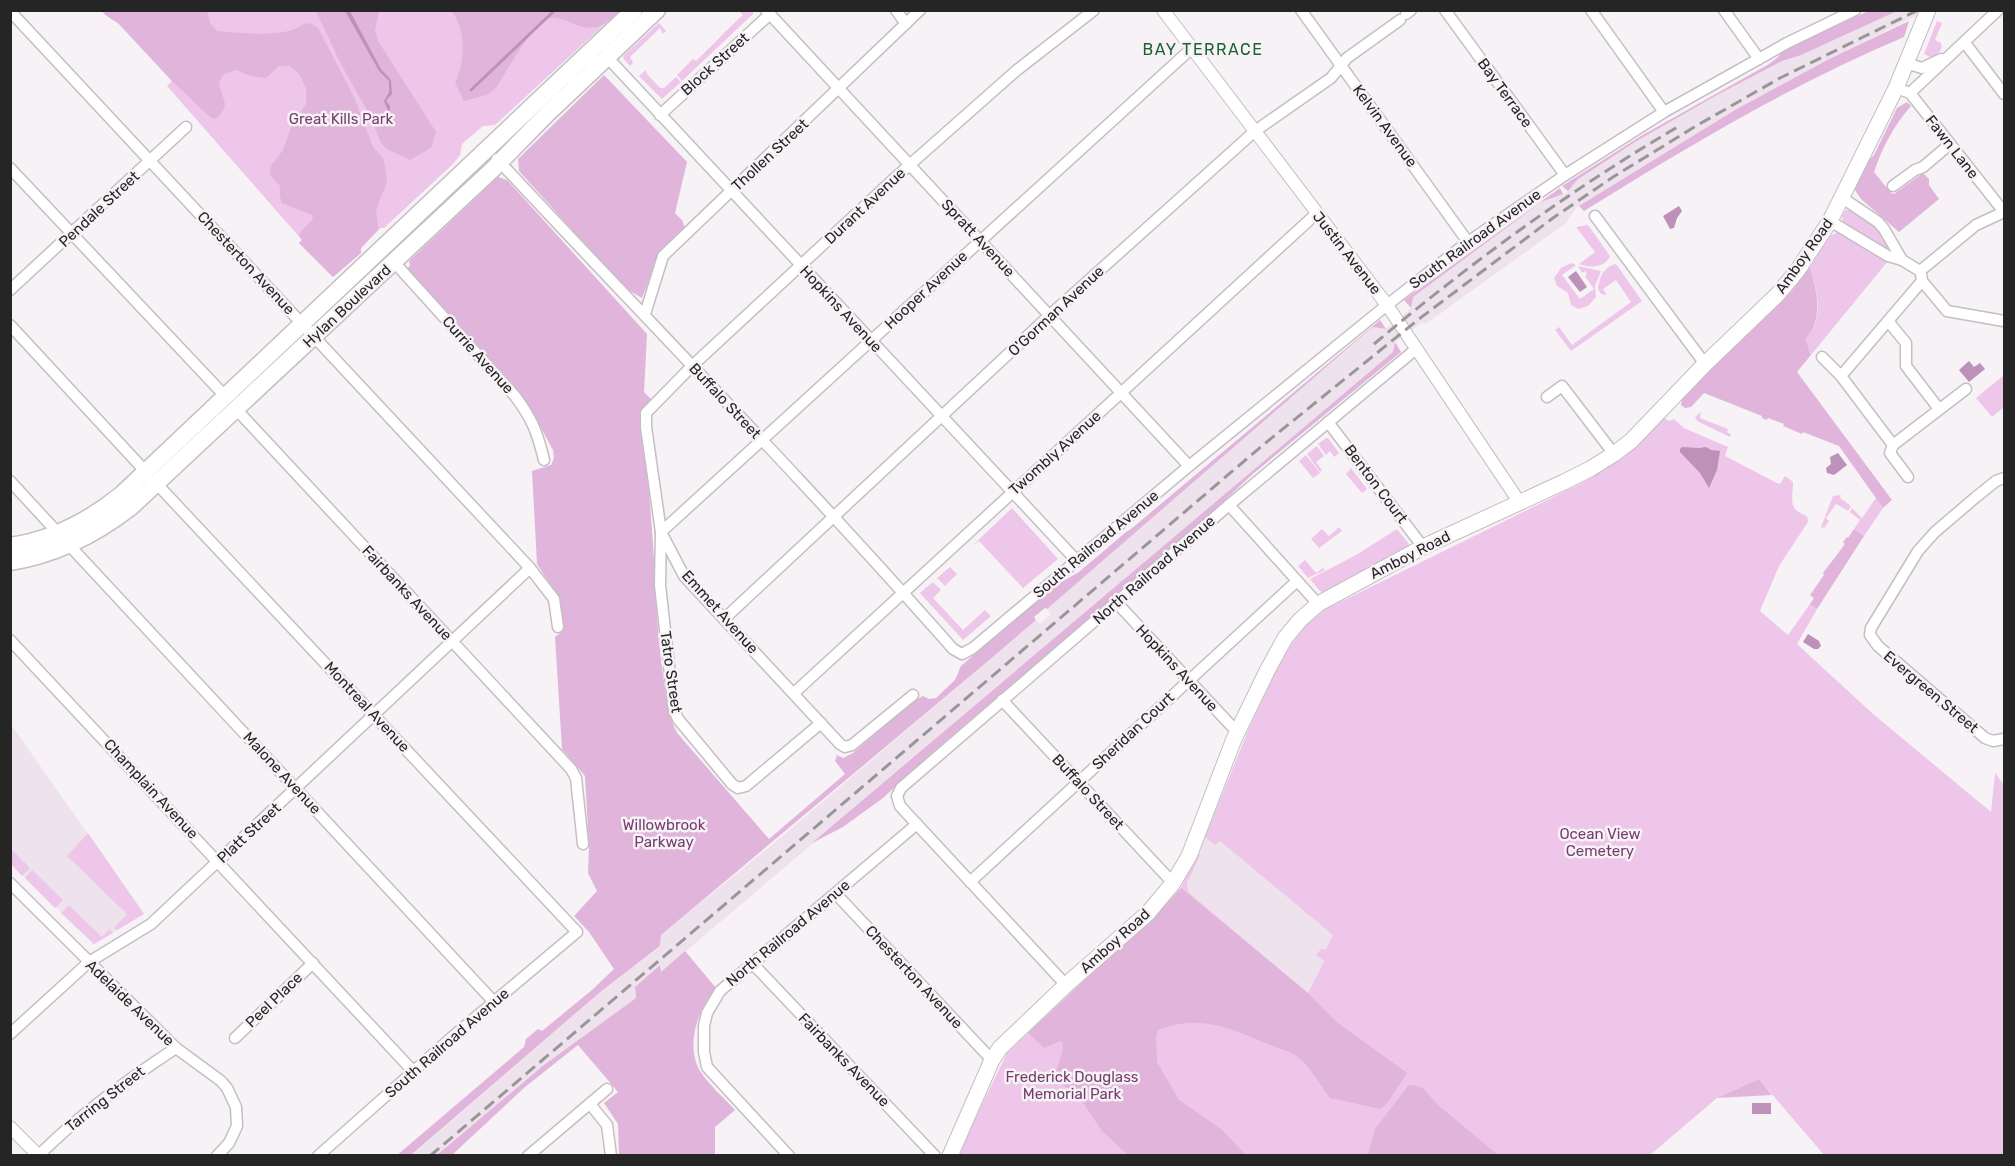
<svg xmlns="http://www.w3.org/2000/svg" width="2015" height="1166" viewBox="0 0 2015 1166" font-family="Rubik,sans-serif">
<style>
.built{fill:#eee3ed}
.green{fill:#eec6e9}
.forest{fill:#e1b4db}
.water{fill:#bd91b8}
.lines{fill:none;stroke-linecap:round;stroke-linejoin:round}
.stream{stroke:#bd91b8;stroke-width:3}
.minor-casing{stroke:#c3bfc3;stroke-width:13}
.tertiary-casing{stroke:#c3bfc3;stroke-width:14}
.secondary-casing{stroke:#c3bfc3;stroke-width:17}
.primary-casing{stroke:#c3bfc3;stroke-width:19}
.minor{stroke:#fff;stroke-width:10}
.tertiary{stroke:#fff;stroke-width:12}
.secondary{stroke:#fff;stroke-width:15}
.primary{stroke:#fff;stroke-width:16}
.rail{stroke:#999698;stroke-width:3;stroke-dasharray:12 6;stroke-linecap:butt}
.labels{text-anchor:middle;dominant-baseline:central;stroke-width:5;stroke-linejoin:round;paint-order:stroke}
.street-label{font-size:15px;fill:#262526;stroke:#f7f2f6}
.park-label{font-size:15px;fill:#743d6f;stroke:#f7f2f6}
.neighbourhood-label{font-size:16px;letter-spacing:1.5px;fill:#1d6033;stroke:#f7f2f6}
</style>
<rect width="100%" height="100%" fill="#f7f2f6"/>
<g class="built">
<path d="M1897,11H1926L1829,59L1735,110L1576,208L1566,223L1427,323H1421L1395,342L1393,352L660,973L659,966L635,987L636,998L544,1065L437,1155L411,1156L599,993L660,947L661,935L773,844L1036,620L1040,624L1051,614L1047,609L1068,590L1373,327L1386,329L1411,308L1413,297L1476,249L1541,202L1566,193L1577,180L1635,142L1717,95L1782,60Z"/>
<path d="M10,723L144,914L94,944L11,864Z"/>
<path d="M1208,830L1336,936L1308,993L1181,888Z"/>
</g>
<g class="green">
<path d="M101,11H619L495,125L483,126L462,144L460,155L453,164L384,228H380L361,248V253L333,277L299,243L302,240L167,86L172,81L118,23L108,17Z"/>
<path d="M739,11H751L754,13L682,81L677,75L693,59L696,61C713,45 725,31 743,15Z"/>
<path d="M1937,21L1942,23L1935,40L1941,43C1944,51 1936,55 1930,57L1924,54Z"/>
<path d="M659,23L666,31L663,34L660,28L630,57L633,63L630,66L623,58L624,55Z"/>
<path d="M646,70L647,74L660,88H664L676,77L681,82L662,99L639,76Z"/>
<path d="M1846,210L1853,211L1879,228L1892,252L1843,223L1842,216Z"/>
<path d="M1588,225L1610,256C1605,268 1591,268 1579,264L1595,252L1576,227Z"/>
<path d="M1839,232L1888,261L1811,355L1806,340C1807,335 1811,332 1813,328C1823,306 1815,288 1810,267L1829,236Z"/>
<path d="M1571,263L1576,265L1562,275L1580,299L1594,289L1585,276L1587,274L1585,271L1582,273L1578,266L1601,271L1595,286L1596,297L1588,306L1578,309L1571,305L1568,293L1557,286L1554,278L1561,268Z"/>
<path d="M1616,264L1642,301L1571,351L1555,330L1559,327L1572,345L1631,302L1616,280L1603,289L1607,295L1601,294L1598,289C1599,278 1604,266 1616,264Z"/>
<path d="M2004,375V407L1992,417L1976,398Z"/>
<path d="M1701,412L1700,418L1728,429L1727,432L1731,434L1730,437L1697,421L1695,417Z"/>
<path d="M1664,418L1669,421L1674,419L1684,428L1728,447L1725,456L1777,483L1780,484L1785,476L1793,482C1793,499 1787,509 1807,516L1808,522L1779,566L1760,611L1788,635L1810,604L1817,609L1797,644L1873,714L1991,812L1995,773L2004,785V1155H1824L1759,1079L1717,1098L1650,1155L957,1156L1007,1053L1171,899L1181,888L1197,854L1200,855L1187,883L1188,892L1308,993L1324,961L1316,955L1321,949H1326L1333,935L1220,841L1215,845L1205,837L1247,733L1278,666L1291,645L1308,623L1326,609L1584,482L1618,461Z"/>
<path d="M1326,438H1328L1339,453L1334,457L1330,451L1326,455L1318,444Z"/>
<path d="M1317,446L1324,456L1316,462L1322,470L1320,472L1307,454Z"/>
<path d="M1306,455L1320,473L1313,478L1299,461Z"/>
<path d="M1351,468L1367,489L1362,493L1346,474Z"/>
<path d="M1841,495L1840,498L1851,506L1848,511L1836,504L1826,518L1829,521L1824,528L1822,527L1820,530L1833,496Z"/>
<path d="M1876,498L1883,508L1864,536L1854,529L1860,520L1850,512L1852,508L1862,518Z"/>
<path d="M1012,508L1058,559L1023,588L979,541L972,546Z"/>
<path d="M1339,527L1342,531L1319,548L1311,539L1322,529L1329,536Z"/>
<path d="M1397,529L1409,544L1408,548L1359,575L1357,573L1356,576L1325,593L1320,591L1310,579L1356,555Z"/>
<path d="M1305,560L1316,573L1323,568L1325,570L1308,578L1298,566Z"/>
<path d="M950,567L957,574L945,586L937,578Z"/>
<path d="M933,582L941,590L933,598L963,630L985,610L991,616L963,640L920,593Z"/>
<path d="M88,833L144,914L117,930L114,928L127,914L67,856Z"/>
<path d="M11,849L30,868L22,876L11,864Z"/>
<path d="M32,870L63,900L55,908L25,878Z"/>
<path d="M69,905L102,937L109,929L113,933L94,944L61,913Z"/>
</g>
<g class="forest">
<path d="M108,10L207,11L210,23L217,31C240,33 266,36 289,31C301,28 305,17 318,28L354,97L373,147L383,158L385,166L387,182L376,210L378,226L380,228L361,248V253L333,277L299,243L302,240L299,236C302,228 309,225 313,218L312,215L282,203L280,197V186L270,175L271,166L283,150L292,125L306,104V88L299,74L290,66H279L266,78L250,76L236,70L224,74L219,82C221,100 233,104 215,119L210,117L172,81L118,23L104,14Z"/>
<path d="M350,10L379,11L375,30L378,41L436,132L431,148L410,160L387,149L381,143L369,114L341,64L316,11H345L379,71L389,81V92C382,100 387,110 387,120L388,105L386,101L392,94L391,80L381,69Z"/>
<path d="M451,11H619C614,16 608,22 602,25C580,36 562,10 544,20C533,26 504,75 496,88L487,95L464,101L455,83C465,63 467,28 451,11Z"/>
<path d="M1869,11H1897L1801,55L1782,61L1717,95L1635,142L1577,180L1568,191L1562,186L1641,136L1769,64L1778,57L1787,46Z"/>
<path d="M1909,21L1904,37C1792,84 1687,147 1584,211L1579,206L1735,110L1829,59Z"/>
<path d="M604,75L687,162L675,213L682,220L685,228L659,254L642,298L630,291L596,256L519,171L518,159Z"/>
<path d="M1907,102L1911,106C1894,125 1882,148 1874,172L1891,193L1894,194L1923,173L1929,179V185L1939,199L1899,232L1861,199L1853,187L1869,160L1874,155L1897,108Z"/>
<path d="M498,177L507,180L647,334L644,392L651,399L643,409L641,418C644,451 649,484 651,518C656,572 655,627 664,682C667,700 668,718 678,734L769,839L845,774L835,761L837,755L843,758L853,753L915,700L923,696L929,699L936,698L955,680L961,666L993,638L1063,581L1079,572L1126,532L1131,529L1380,320L1386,329L1373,327L1354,343L1047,609L1045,608L1034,617L1036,620L988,661L661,935L660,946L599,993L411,1155L396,1156L524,1047L526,1039L538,1029L542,1031L592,990L614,969L589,932L574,916L597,891L588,873L589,847L585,776L562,749L555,637L563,631L560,599L537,564L532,471L551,465L554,458L553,450L529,406L511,382L407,268L410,266L409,261Z"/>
<path d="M1560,188L1563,194L1541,202L1413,297L1411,308L1404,300Z"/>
<path d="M1810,267C1815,288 1822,306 1813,328C1811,332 1807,335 1806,340L1811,355L1797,372L1892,500L1883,508L1839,446L1803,432L1802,434L1783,426L1784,424L1768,418L1767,420L1762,418V416L1704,393L1691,407L1685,408L1681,405L1682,399L1700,380V376L1791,292Z"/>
<path d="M1395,342L1401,352L1254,473L1200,523L934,751L883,798L843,827L812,843L1393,352Z"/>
<path d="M1854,529L1864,536L1817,609L1810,604L1814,598L1810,595L1824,575L1823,573L1845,544L1843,542L1847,537L1848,538Z"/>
<path d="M1181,888L1308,993L1338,1023L1407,1073L1388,1102L1381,1109L1330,1098C1319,1084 1310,1065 1295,1055C1286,1050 1274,1047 1265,1043C1228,1027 1198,1014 1158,1030L1156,1038L1157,1062L1179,1100L1221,1129L1246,1155H1128L1102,1131L1082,1101L1056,1079C1055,1067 1063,1057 1063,1044L1060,1041L1044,1048L1028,1033L1171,899Z"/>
<path d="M685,951L716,988C698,1009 685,1045 700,1071C709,1085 724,1098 735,1110L715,1127V1155H619L618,1124L604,1103L618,1092L578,1045L525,1087L452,1155H437L544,1065L636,998L635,987L660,965L661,972Z"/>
<path d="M1759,1079L1772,1095L1717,1098Z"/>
<path d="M1414,1085L1423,1088L1438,1105L1498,1155H1368L1375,1129L1408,1086Z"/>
</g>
<g class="water">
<path d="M345,11H350L381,69L391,80L392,94L386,101L390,106L389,120H387V109L384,101L389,92V81L379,71Z"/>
<path d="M1679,206L1682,211L1677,218L1674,228L1670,229L1663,216Z"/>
<path d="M1576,271L1587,287L1580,292L1568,277Z"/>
<path d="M1969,361L1974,367L1980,363L1985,369L1969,382L1959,370Z"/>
<path d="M1682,447L1699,448L1706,447L1711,450L1720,451L1717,470L1709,488L1700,473L1680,452V449Z"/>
<path d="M1838,453L1847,465L1834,475L1827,473L1826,468L1831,464L1830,457Z"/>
<path d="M1808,634L1819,641L1821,646L1818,649H1814L1803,642Z"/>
<rect x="1752" y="1103" width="19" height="11"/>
</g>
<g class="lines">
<path class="stream" d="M471,90L555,10"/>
<g class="minor-casing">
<g id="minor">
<path d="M766,10L1189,466"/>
<path d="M896,10L906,24"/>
<path d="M1301,10L1468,242"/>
<path d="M1445,10L1565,175"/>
<path d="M1591,10L1664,112"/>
<path d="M1724,10L1759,59"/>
<path d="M10,11L530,568L554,599L558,627"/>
<path d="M1406,14L1411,10"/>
<path d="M1965,43L2004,94"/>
<path d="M607,57L1076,560"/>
<path d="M1906,63L1922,68L1941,59"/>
<path d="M1896,88L1910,93L2004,212"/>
<path d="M1910,93L1998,10"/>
<path d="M660,115L770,14"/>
<path d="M497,159C649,322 806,482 953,649L962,654L973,648L1189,466L1387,305L1468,242L1565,175L1664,112L1787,43L1855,10"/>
<path d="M10,168L225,396"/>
<path d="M1893,186L1915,170L1923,167L1950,144"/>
<path d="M1841,197L1878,222L1884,229L1902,260"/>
<path d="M1595,216L1705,364"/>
<path d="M1830,221L1888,256L1902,260L1920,271L1976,225L2004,212"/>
<path d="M394,262L515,396C532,419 537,431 544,460"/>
<path d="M1921,274L1922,281L1947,311L2004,321"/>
<path d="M10,290L186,127"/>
<path d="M645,314L663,256L920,10"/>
<path d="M1888,321L1906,343V366L1939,409"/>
<path d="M10,325L146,472"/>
<path d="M1822,357L1841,376L1893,445L1890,453L1908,477"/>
<path d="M1841,376L1922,281"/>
<path d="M1547,397L1562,386L1614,454"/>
<path d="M236,409L571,769L576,778L583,844"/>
<path d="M1328,422L1423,547"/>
<path d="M1893,445L1966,389"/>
<path d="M2004,478L1996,481L1976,497L1935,532L1918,551L1871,628L1870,635L1878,646L1985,738L1993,741L2004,739"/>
<path d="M10,481L58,533"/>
<path d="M156,483L577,932L451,1038L318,1156"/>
<path d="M1229,505L1318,604"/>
<path d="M69,545L494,1002"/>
<path d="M1117,603L1237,732"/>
<path d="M724,619L1050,315L1255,131L1331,78L1347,58L1400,20"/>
<path d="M10,640L413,1071"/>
<path d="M794,693L1317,213"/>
<path d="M913,695L852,745L845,747L840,744L684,576L661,532L646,427V413L692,366L897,176L1017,70L1094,10"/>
<path d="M1002,700L1173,883"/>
<path d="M821,723L746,786L738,788L732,784L678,719L674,710L660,585L661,532L1192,48"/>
<path d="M970,882L1297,581"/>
<path d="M10,883L176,1048L221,1081L227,1088L236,1107L237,1126L229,1143L217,1156"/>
<path d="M836,894L992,1060"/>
<path d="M753,964L935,1156"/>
<path d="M1066,985L900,806L897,796L901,788L1229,505L1416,349"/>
<path d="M10,1034L89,962L151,924L530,568"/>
<path d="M235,1038L313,963"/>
<path d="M590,1104L607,1125L611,1156"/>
<path d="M38,1156C80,1114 127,1080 176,1048"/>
<path d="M528,1156L607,1089"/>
<path d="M789,1156L707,1067L704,1052V1026L707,1013L720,991L917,824"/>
</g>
</g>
<g class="tertiary-casing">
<g id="tertiary">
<path d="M1163,10L1387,305L1520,503"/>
<path d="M10,1127L39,1156"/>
</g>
</g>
<g class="secondary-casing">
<path id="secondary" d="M950,1156L992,1060L1000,1048L1066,985L1148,913L1173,883L1189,856L1234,739L1267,671L1285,638L1300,620L1318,604L1423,547L1564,482L1590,469L1614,454L1631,441L1705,364L1777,295L1797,271L1830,221L1896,88L1928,10"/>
</g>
<g class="primary-casing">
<g id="primary">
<path d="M10,546C52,540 89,521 122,494L634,10"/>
<path d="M10,562C55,555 95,535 131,507L493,169L547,114L657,10"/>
</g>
</g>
<use href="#minor" class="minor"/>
<use href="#tertiary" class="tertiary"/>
<use href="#secondary" class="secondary"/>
<use href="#primary" class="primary"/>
<g class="rail">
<path d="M1374,344C1470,263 1573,188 1681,125"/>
<path d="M430,1156L1263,445L1419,319L1553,218L1613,177L1696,126L1780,78L1918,10"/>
</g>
</g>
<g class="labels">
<g class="street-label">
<text transform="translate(715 64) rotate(-42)">Block Street</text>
<text transform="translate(1505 93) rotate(54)">Bay Terrace</text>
<text transform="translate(1385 126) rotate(54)">Kelvin Avenue</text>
<text transform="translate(1952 147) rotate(52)">Fawn Lane</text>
<text transform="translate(770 155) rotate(-43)">Thollen Street</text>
<text transform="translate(865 206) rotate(-43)">Durant Avenue</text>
<text transform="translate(99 209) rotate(-43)">Pendale Street</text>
<text transform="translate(978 238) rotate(47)">Spratt Avenue</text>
<text transform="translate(1475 239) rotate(-36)">South Railroad Avenue</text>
<text transform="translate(1347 253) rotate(52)">Justin Avenue</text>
<text transform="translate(1804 256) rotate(-55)">Amboy Road</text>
<text transform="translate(246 263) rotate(47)">Chesterton Avenue</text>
<text transform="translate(926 290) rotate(-43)">Hooper Avenue</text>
<text transform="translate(347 306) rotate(-43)">Hylan Boulevard</text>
<text transform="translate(841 309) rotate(47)">Hopkins Avenue</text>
<text transform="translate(1056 311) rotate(-43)">O'Gorman Avenue</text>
<text transform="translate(478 355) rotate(48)">Currie Avenue</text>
<text transform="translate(725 401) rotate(47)">Buffalo Street</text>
<text transform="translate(1055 453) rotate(-42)">Twombly Avenue</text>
<text transform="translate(1376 484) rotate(53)">Benton Court</text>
<text transform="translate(1096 544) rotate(-40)">South Railroad Avenue</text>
<text transform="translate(1410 555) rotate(-27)">Amboy Road</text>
<text transform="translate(1154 570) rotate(-41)">North Railroad Avenue</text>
<text transform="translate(407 593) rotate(47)">Fairbanks Avenue</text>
<text transform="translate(720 612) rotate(48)">Emmet Avenue</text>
<text transform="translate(1177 668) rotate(47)">Hopkins Avenue</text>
<text transform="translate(671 672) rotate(82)">Tatro Street</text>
<text transform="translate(1931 692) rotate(40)">Evergreen Street</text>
<text transform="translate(367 707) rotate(47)">Montreal Avenue</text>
<text transform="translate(1133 731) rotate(-43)">Sheridan Court</text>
<text transform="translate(282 773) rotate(47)">Malone Avenue</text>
<text transform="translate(151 789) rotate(47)">Champlain Avenue</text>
<text transform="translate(1088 792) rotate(47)">Buffalo Street</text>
<text transform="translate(249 833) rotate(-43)">Platt Street</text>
<text transform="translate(788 933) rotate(-40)">North Railroad Avenue</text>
<text transform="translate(1115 941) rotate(-42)">Amboy Road</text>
<text transform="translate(914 977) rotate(47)">Chesterton Avenue</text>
<text transform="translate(274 1000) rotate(-44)">Peel Place</text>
<text transform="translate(130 1003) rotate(44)">Adelaide Avenue</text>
<text transform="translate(447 1043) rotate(-41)">South Railroad Avenue</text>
<text transform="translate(844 1060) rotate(46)">Fairbanks Avenue</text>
<text transform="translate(105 1099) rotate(-38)">Tarring Street</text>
</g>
<g class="park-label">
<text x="341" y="119">Great Kills Park</text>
<text x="664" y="825">Willowbrook<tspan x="664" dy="17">Parkway</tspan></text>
<text x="1600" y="834">Ocean View<tspan x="1600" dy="17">Cemetery</tspan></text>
<text x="1072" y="1077">Frederick Douglass<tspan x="1072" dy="17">Memorial Park</tspan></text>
</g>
<g class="neighbourhood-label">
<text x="1203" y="49">BAY TERRACE</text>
</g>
</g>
<rect width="2015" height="1166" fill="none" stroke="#262526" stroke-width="24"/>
</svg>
